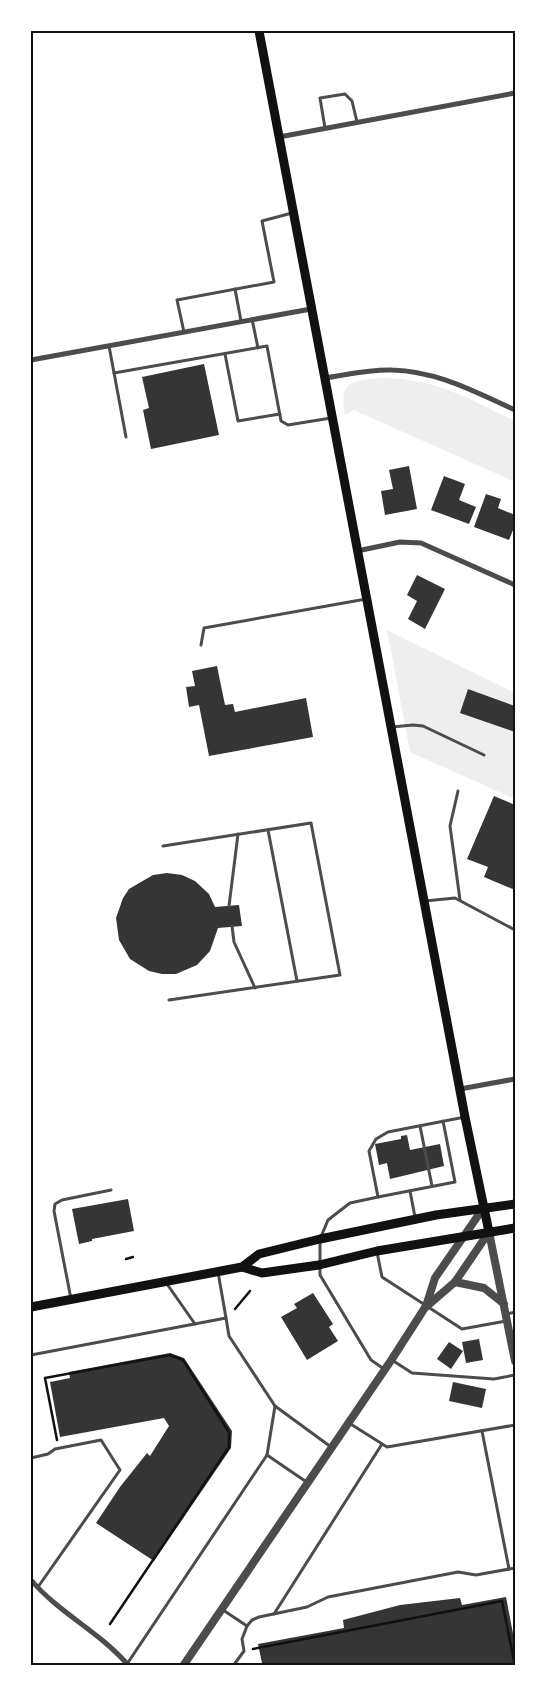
<svg xmlns="http://www.w3.org/2000/svg" width="546" height="1697" viewBox="0 0 546 1697" font-family="Ubuntu,sans-serif">
<style>
.green{fill:#eee}
.building{fill:#353535}
.lines{fill:none;stroke-linecap:round;stroke-linejoin:round}
.path{stroke:#111;stroke-width:2.5}
.service{stroke:#4c4c4c;stroke-width:3}
.minor{stroke:#4c4c4c;stroke-width:5}
.tertiary{stroke:#4c4c4c;stroke-width:8}
.secondary{stroke:#111;stroke-width:9}
.neatline{fill:none;stroke:#111;stroke-width:2}
</style>
<rect width="100%" height="100%" fill="#fff"/>
<g class="green">
<path d="M387,378C439,380 469,399 515,421V482L354,410L345,415C338,378 356,380 387,378Z"/>
<path d="M387,630L515,693V799L410,752Z"/>
</g>
<g class="building">
<path d="M204,364L219,435L151,449L143,410L149,408L142,377Z"/>
<path d="M409,466L417,509L385,515L381,491L393,489L389,470Z"/>
<path d="M444,476L465,484L459,500L476,507L469,524L431,510Z"/>
<path d="M486,494L501,499L498,508L515,515V525L509,540L474,527Z"/>
<path d="M417,575L445,589L425,629L408,619L417,601L407,595Z"/>
<path d="M217,666L225,705L233,704L235,712L306,698L313,737L209,756L199,705L189,707L186,687L195,686L192,671Z"/>
<path d="M468,689L515,706V732L460,713Z"/>
<path d="M494,796L515,805V890L484,877L488,867L467,859Z"/>
<path d="M167,873L182,875L195,881L209,894L215,907L239,905L242,926L218,928L210,951L197,965L176,974H162L149,971L130,959L119,940L116,918L123,898L129,889L153,875Z"/>
<path d="M407,1135L410,1150L440,1144L444,1166L390,1179L387,1163L379,1165L375,1144L401,1139V1136Z"/>
<path d="M128,1199L134,1231L92,1239V1241L79,1244L72,1209Z"/>
<path d="M313,1293L333,1324L329,1327L338,1341L307,1360L281,1317L297,1308L294,1304Z"/>
<path d="M479,1339L483,1360L466,1363L462,1342Z"/>
<path d="M449,1342L463,1351L451,1369L437,1359Z"/>
<path d="M170,1353L184,1358L232,1431L231,1448L154,1561L96,1523L120,1487L147,1453L150,1456L169,1426L164,1418L60,1437L50,1382L70,1378L69,1372Z"/>
<path d="M453,1382L486,1389L482,1408L449,1401Z"/>
<path d="M506,1597L515,1644V1666H265L264,1663H262L258,1644L344,1628L343,1620L400,1605L460,1598L462,1605Z"/>
</g>
<g class="lines">
<g class="path">
<path d="M126,1259L133,1257"/>
<path d="M235,1309L250,1291"/>
<path d="M57,1440L45,1378L170,1355L183,1360L229,1432V1447L110,1624"/>
<path d="M253,1649L502,1601L515,1666"/>
</g>
<g class="service">
<path d="M325,128L320,98L345,94L352,101L357,122"/>
<path d="M235,289L241,321"/>
<path d="M252,319L258,348"/>
<path d="M184,332L177,300L274,282L262,221L292,213"/>
<path d="M109,346L126,437"/>
<path d="M225,354L238,421L280,414"/>
<path d="M114,373L267,346L281,421L288,425L331,418"/>
<path d="M201,645L204,628L366,599"/>
<path d="M392,727L413,725L423,726L484,755"/>
<path d="M458,791L450,826L460,900"/>
<path d="M268,830L297,981"/>
<path d="M163,846L311,823L340,975L169,1000"/>
<path d="M425,901L455,898L515,930"/>
<path d="M229,906L238,834"/>
<path d="M232,926L234,942L255,988"/>
<path d="M443,1121L455,1182L378,1197L369,1151L376,1139L388,1132L465,1117"/>
<path d="M420,1126L432,1186"/>
<path d="M410,1191L415,1217"/>
<path d="M378,1197L350,1203L328,1220L320,1239V1275L371,1360L384,1369"/>
<path d="M377,1252L382,1277L462,1329L506,1321"/>
<path d="M218,1272L226,1318"/>
<path d="M167,1284L195,1324"/>
<path d="M71,1299L54,1211L55,1204L62,1200L111,1190"/>
<path d="M507,1314L515,1312"/>
<path d="M31,1355L226,1318L229,1336L275,1406L267,1455L127,1664"/>
<path d="M392,1360L412,1373L494,1379L515,1375"/>
<path d="M275,1406L331,1447"/>
<path d="M349,1423L387,1447L515,1425"/>
<path d="M482,1431L509,1569"/>
<path d="M267,1455L308,1483"/>
<path d="M31,1458L48,1454L55,1449L101,1440L120,1470L38,1587"/>
<path d="M223,1610L247,1626L252,1620L259,1617L307,1607L328,1597L458,1572L476,1575L515,1568"/>
<path d="M274,1614L382,1444"/>
<path d="M233,1666L244,1651L242,1639L247,1626"/>
</g>
<g class="minor">
<path d="M279,137L515,93"/>
<path d="M31,360L311,309"/>
<path d="M324,378C346,375 370,369 392,370C437,371 475,392 515,410"/>
<path d="M357,551L400,542L421,543L515,585"/>
<path d="M460,1089L515,1079"/>
<path d="M31,1580C60,1614 99,1631 129,1666"/>
</g>
<g class="tertiary">
<path d="M489,1232L515,1361"/>
<path d="M455,1282L484,1288L504,1304"/>
<path d="M427,1306L455,1282L489,1232"/>
<path d="M183,1666L392,1359L426,1306L435,1278L484,1207"/>
</g>
<g class="secondary">
<path d="M259,31L465,1117L489,1232"/>
<path d="M242,1267L262,1273L319,1265L377,1251L515,1228"/>
<path d="M31,1307L242,1267L259,1254L320,1239L436,1215L515,1204"/>
</g>
</g>
<rect width="546" height="1697" fill="none" stroke="#ffffff" stroke-width="65"/>
<rect x="32" y="32" width="482" height="1632" class="neatline"/>
</svg>
